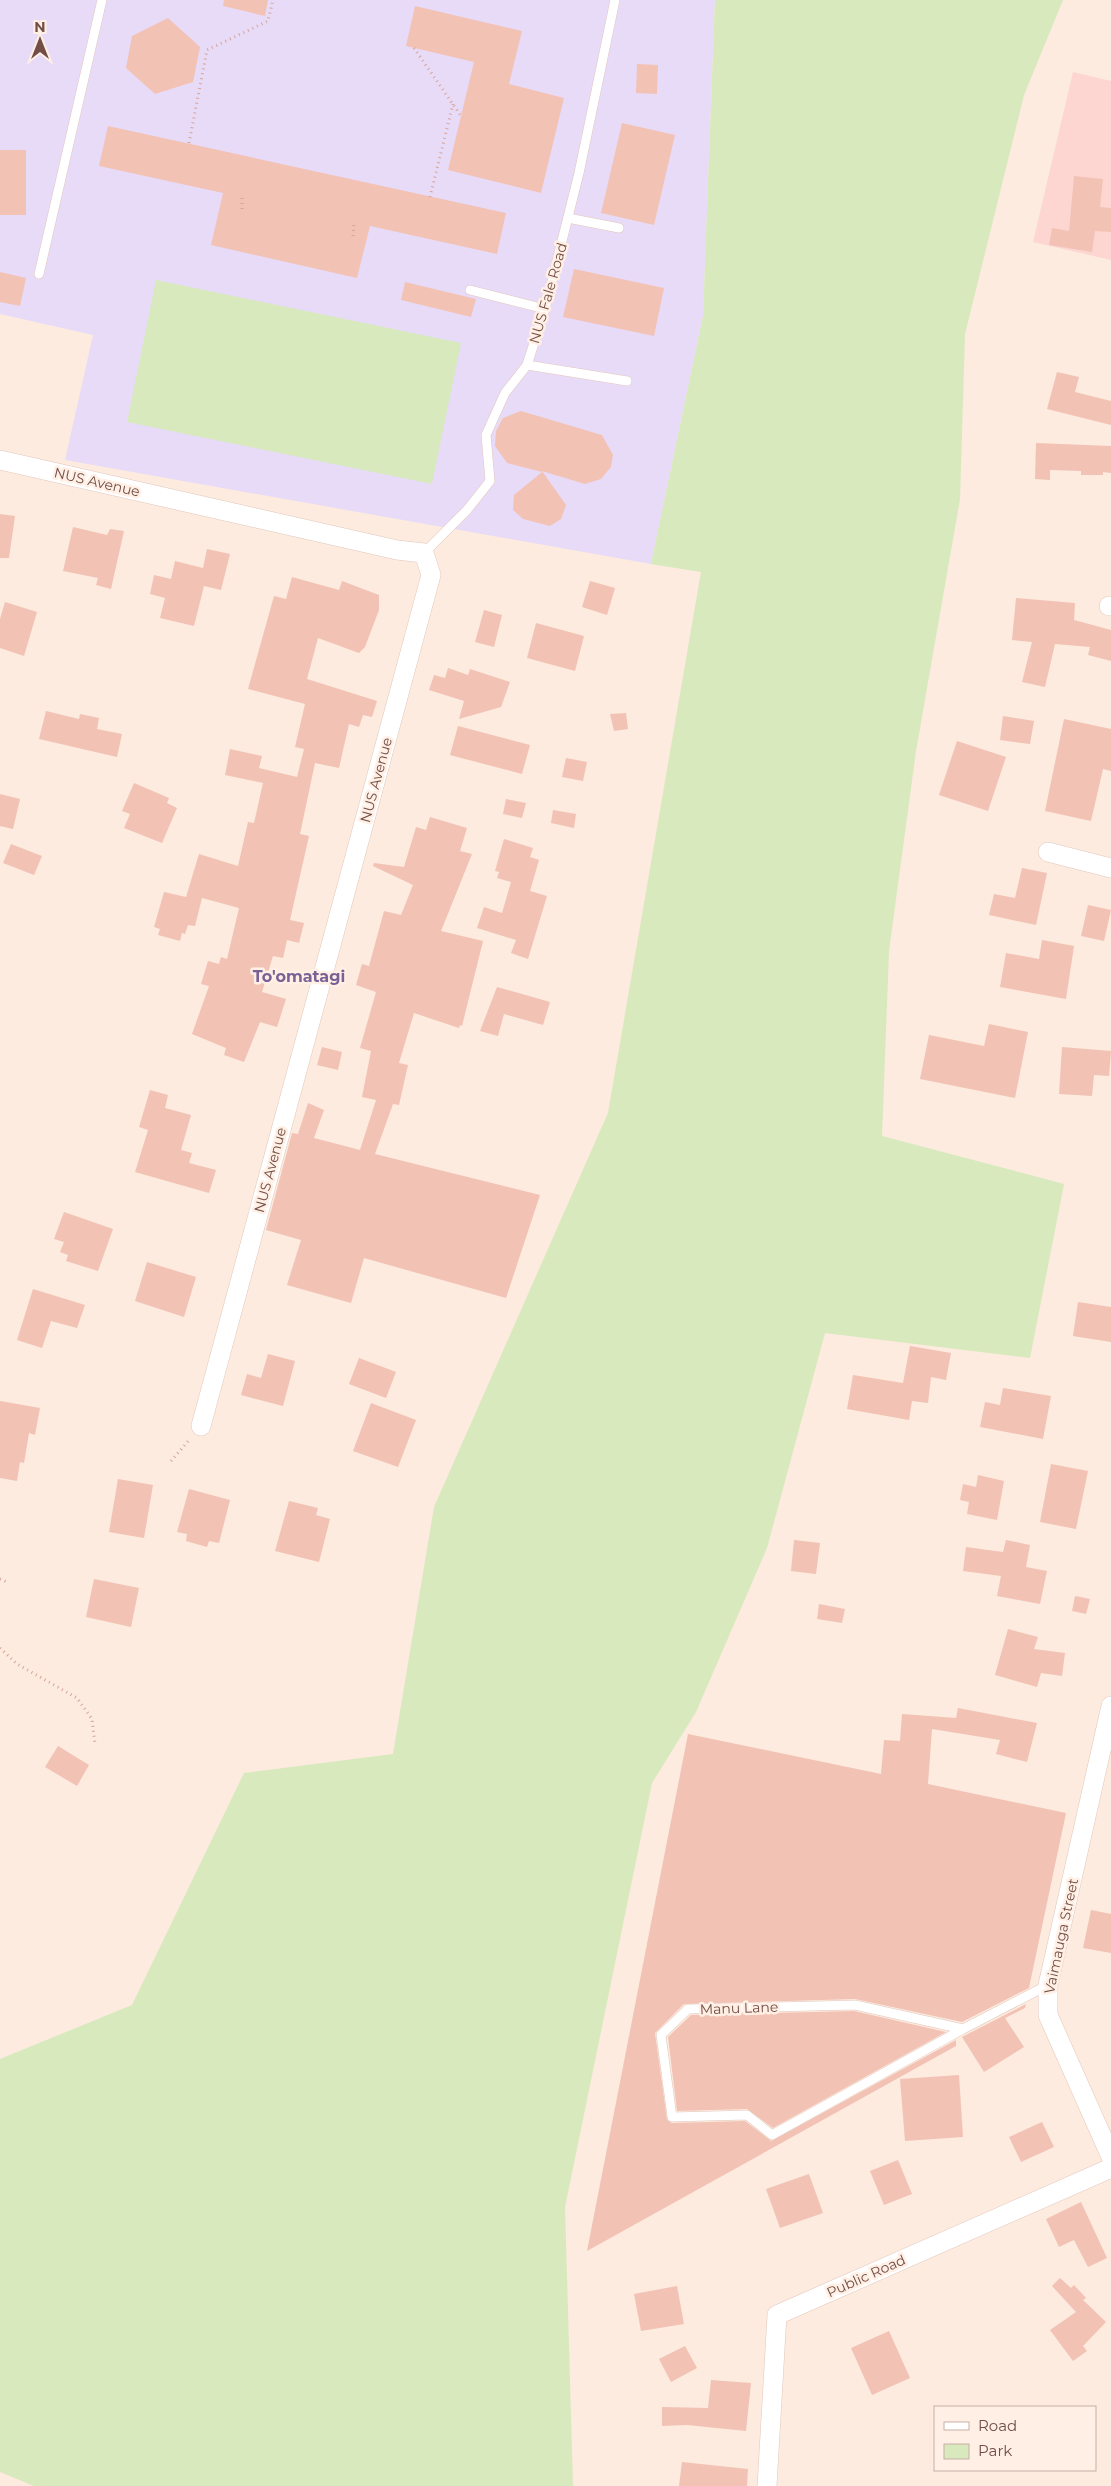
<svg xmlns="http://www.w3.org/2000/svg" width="1111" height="2486" viewBox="0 0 1111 2486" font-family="Montserrat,sans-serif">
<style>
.commercial{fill:#fdd6d1}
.education{fill:#e8dbf8}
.green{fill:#d7e9bd}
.building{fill:#f2c2b5}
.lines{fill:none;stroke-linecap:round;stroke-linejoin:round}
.service-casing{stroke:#e2c7bd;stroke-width:10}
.minor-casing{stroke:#e2c7bd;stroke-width:20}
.path{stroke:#d6a599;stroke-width:3;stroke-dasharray:1 4;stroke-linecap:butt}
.service{stroke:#fff;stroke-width:9}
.minor{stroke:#fff;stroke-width:19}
.labels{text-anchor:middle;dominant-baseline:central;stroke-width:5;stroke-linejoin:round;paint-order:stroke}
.street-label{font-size:14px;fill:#724e46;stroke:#ffefe4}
.quarter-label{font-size:16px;font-weight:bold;fill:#7a6296;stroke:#ffefe4}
</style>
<rect width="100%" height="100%" fill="#fcebde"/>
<path class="commercial" d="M1073,72L1111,81V260L1033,242Z"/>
<path class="education" d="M0,0H715L703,316L651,564L65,460L93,335L0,314Z"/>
<g class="green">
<path d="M715,0H1063L1024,95L965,334L960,499L916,751L889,951L882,1136L1064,1184L1030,1358L825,1333L767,1548L696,1712L652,1783L565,2207L573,2486H34L0,2472V2059L132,2005L244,1773L393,1754L434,1507L608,1113L701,572L651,564L703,316Z"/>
<path d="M156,280L461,343L432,484L127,422Z"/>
</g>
<g class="building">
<path d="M224,0H268L265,16L223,6Z"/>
<path d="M415,6L522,31L509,84L564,98L541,193L448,170L474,62L406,46Z"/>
<path d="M168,18L200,47L193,82L155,94L126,68L132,36Z"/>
<path d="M637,64L658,65L657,94L636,93Z"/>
<path d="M622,123L675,135L654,225L601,213Z"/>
<path d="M108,126L506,213L497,254L370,226L357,278L211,245L223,193L99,166Z"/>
<rect x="0" y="150" width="26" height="65"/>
<path d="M1074,176L1103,179L1100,207L1111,208V232L1095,231L1092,252L1049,245L1052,228L1069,231Z"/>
<path d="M574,269L664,288L654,336L563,317Z"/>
<path d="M0,272L26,278L20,306L0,302Z"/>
<path d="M405,282L476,299L471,317L401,300Z"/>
<path d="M1057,372L1079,377L1075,392L1111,401V425L1047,409Z"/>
<path d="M521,411L602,435L613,455L611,467L601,479L585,484L542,471L566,505L561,519L550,526L523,519L513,510L514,495L542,472L507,463L495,446L496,431L503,418Z"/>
<path d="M1036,443L1111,446V473L1103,472V475H1081V471L1050,470V480L1035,479Z"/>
<path d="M0,514L15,516L9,558H0Z"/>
<path d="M73,527L107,535L110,529L124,531L111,589L96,585L98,578L63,571Z"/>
<path d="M207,549L230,554L221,590L204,586L194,626L160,618L165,598L150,594L154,575L171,579L175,561L203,568Z"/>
<path d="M292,577L339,590L342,581L379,595V610L365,647L359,653L318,638L307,679L377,701L372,717L363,715L359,727L349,724L339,768L315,763L300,834L309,836L290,920L304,923L299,943L287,940L283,958L273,956L262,992L286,999L277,1027L260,1022L244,1062L224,1055L226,1048L192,1034L209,986L201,984L208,961L219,964L221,957L227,959L239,908L202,898L195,926L188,925L185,934L182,933L180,941L158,935L160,929L154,927L164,892L186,897L199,854L238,866L248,822L254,823L263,783L225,775L230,749L262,756L259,768L297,777L304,749L295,747L305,704L248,689L274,596L286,599Z"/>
<path d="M590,581L615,588L607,615L582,607Z"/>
<path d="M1016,598L1075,603L1074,620L1111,630V661L1088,655L1090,647L1055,644L1045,687L1022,682L1032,642L1012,640Z"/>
<path d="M5,602L37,612L24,656L0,648V619Z"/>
<path d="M484,610L502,615L494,647L475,642Z"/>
<path d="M536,623L584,636L575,671L527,658Z"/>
<path d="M448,668L468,675L470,669L510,682L501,707L459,719L464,701L429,690L434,675L445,678Z"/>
<path d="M46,711L79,719L80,714L99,718L97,729L122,734L117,757L39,739Z"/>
<path d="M626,713L628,729L614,731L610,714Z"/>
<path d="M1003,716L1034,721L1030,744L1000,740Z"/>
<path d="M1064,719L1111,729V771L1103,769L1091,821L1045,811Z"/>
<path d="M458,726L530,745L522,774L450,755Z"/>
<path d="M957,741L1006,757L988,811L939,795Z"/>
<path d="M566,758L587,762L583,781L562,777Z"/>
<path d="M134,783L169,798L167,803L177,808L162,843L124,828L130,814L122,811Z"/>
<path d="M0,794L20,799L13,829L0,826Z"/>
<path d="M506,799L526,803L522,818L503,814Z"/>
<path d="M553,810L576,814L574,828L551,823Z"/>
<path d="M430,817L467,828L460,851L472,854L441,931L483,941L462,1026L460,1025L459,1028L414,1013L399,1063L408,1065L399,1105L393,1104L375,1154L540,1195L506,1298L364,1258L351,1303L287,1285L301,1240L266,1230L292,1133L298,1134L308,1103L324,1110L314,1138L360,1150L376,1100L362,1097L371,1051L360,1048L376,992L356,985L362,964L369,966L384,911L401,915L413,885L373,866L374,863L404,867L416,827L426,830Z"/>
<path d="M504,839L533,848L530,857L539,860L530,891L547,896L528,959L511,953L516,940L477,928L484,907L502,913L511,882L497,878L499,872L495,871Z"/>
<path d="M11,844L42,856L34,875L3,863Z"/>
<path d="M1022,868L1047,873L1036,925L989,915L994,894L1015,898Z"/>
<path d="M1088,905L1111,910L1104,941L1081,936Z"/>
<path d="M1042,940L1074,946L1066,999L1000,987L1006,953L1039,959Z"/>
<path d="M497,987L550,1002L543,1025L504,1014L498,1036L480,1031Z"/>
<path d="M989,1024L1028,1032L1015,1098L920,1079L929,1035L984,1046Z"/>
<path d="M322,1047L342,1052L338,1070L317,1065Z"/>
<path d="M1062,1047L1111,1051L1109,1076L1094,1075L1092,1096L1059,1094Z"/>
<path d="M150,1090L168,1095L165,1108L191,1115L181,1150L192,1153L189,1163L216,1170L209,1193L135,1172L148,1130L139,1127Z"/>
<path d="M64,1212L113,1229L98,1271L66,1261L68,1255L60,1252L64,1242L54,1239Z"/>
<path d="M147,1262L196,1277L184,1317L135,1301Z"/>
<path d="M33,1289L85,1305L77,1328L51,1321L42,1348L17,1340Z"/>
<path d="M1078,1302L1111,1307V1342L1073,1336Z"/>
<path d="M910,1346L951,1353L946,1380L931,1377L928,1403L912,1401L909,1420L847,1409L853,1375L903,1383Z"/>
<path d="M268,1354L295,1361L283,1406L241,1395L247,1374L261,1378Z"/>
<path d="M359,1358L396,1372L386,1398L349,1384Z"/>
<path d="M1003,1388L1051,1396L1043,1439L980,1427L985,1402L1000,1405Z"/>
<path d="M0,1401L40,1408L35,1435L29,1433L24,1463L20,1462L17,1481L0,1478Z"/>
<path d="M371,1403L416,1420L398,1467L353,1451Z"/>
<path d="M1051,1464L1088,1471L1076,1529L1040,1522Z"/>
<path d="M978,1475L1004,1481L997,1520L967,1514L969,1502L960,1500L963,1484L976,1487Z"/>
<path d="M118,1479L153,1485L144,1538L109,1532Z"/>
<path d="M189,1489L230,1500L219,1543L209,1541L207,1547L186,1541L187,1534L177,1532Z"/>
<path d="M289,1501L318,1508L316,1515L330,1519L319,1562L275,1551Z"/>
<path d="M794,1540L820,1543L816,1574L791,1571Z"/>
<path d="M1006,1540L1030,1545L1026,1567L1047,1571L1040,1604L997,1596L1001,1576L963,1571L966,1547L1003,1552Z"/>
<path d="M94,1579L139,1588L131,1627L86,1617Z"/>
<path d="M1075,1596L1090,1599L1086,1614L1072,1611Z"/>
<path d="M819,1604L845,1609L842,1623L817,1619Z"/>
<path d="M1008,1629L1038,1637L1034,1649L1065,1653L1062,1676L1041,1673L1037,1687L995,1675Z"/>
<path d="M958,1708L1037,1723L1027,1762L996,1754L1000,1740L932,1729L928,1784L1066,1813L1029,1988L962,2022L855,1999L684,2004L655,2033L667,2120L672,2123L745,2121L771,2141L956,2040V2046L587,2251L688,1734L881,1774L884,1740L900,1741L902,1714L956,1718Z"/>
<path d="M58,1746L89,1765L77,1786L45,1767Z"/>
<path d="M1091,1910L1111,1914V1953L1083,1948Z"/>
<path d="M1026,2004L1025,2008L1005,2018L1024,2047L984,2072L962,2037Z"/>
<path d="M854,2011L946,2032L773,2128L747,2109L677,2111L668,2037L691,2015Z"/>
<path d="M959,2075L963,2137L905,2141L900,2079Z"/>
<path d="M1042,2122L1054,2147L1021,2162L1009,2137Z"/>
<path d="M898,2160L912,2194L884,2205L870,2171Z"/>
<path d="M809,2174L823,2213L780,2228L766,2189Z"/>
<path d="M1081,2202L1107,2258L1088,2267L1074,2240L1059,2247L1046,2219Z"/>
<path d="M1060,2278L1071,2288L1074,2285L1086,2298L1083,2300L1106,2322L1083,2346L1087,2351L1073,2361L1050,2330L1076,2312L1052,2286Z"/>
<path d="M677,2286L684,2324L641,2331L634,2294Z"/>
<path d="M889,2331L910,2378L872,2395L851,2348Z"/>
<path d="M685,2346L697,2368L671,2382L659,2359Z"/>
<path d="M711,2380L751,2383L746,2431L687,2425L662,2426V2407L708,2408Z"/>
<path d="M682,2462L748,2469L747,2486H679Z"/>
</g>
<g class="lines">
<g class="service-casing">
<g id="service">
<path d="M568,218L619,228"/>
<path d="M39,274L102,0"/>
<path d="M470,290L545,309"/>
<path d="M527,365L627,381"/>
<path d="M424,553L467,510L490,481L486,435L505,393L527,365L545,309L579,173L615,0"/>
<path d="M963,2029L855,2005L688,2009L661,2035L672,2117L747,2115L772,2135L963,2029L1048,1985"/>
</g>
</g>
<g class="minor-casing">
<g id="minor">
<path d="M0,460L397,550L424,553L431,575L201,1426"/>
<path d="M1109,606H1111"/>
<path d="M1048,852L1111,868"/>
<path d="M1111,1706L1048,1985V2015L1111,2157"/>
<path d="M767,2486L777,2315L1111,2168"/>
</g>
</g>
<g class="path">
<path d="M414,48L461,116"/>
<path d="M189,143L207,50L268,21L273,0"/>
<path d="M430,197L453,104"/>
<path d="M242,198V210"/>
<path d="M353,236L354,222"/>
<path d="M171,1461L190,1439"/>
<path d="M0,1579L7,1582"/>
<path d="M0,1648L17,1664L77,1698L92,1719L95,1744"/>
</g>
<use href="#service" class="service"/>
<use href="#minor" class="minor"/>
</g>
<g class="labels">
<g class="street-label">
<text transform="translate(548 293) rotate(-74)">NUS Fale Road</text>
<text transform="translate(97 482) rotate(13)">NUS Avenue</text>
<text transform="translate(376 780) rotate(-75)">NUS Avenue</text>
<text transform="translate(270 1170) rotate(-75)">NUS Avenue</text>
<text transform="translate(1061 1936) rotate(-78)">Vaimauga Street</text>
<text transform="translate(739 2008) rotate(-2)">Manu Lane</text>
<text transform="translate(866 2276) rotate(-24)">Public Road</text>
</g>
<g class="quarter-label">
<text x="299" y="976">To'omatagi</text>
</g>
</g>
<rect x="934" y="2406" width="162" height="65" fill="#ffefe4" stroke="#c7afa5"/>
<rect x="944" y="2422" width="25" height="8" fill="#ffffff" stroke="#c7afa5"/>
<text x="978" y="2431" font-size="15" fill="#724e46">Road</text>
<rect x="944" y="2444" width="25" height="15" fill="#d7e9bd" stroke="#c7afa5"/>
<text x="978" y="2456" font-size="15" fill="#724e46">Park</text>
<g transform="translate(40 40)" stroke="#ffefe4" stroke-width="4" paint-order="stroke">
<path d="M0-4L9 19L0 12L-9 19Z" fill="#724e46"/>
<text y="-8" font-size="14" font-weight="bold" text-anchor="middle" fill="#724e46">N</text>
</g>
</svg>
